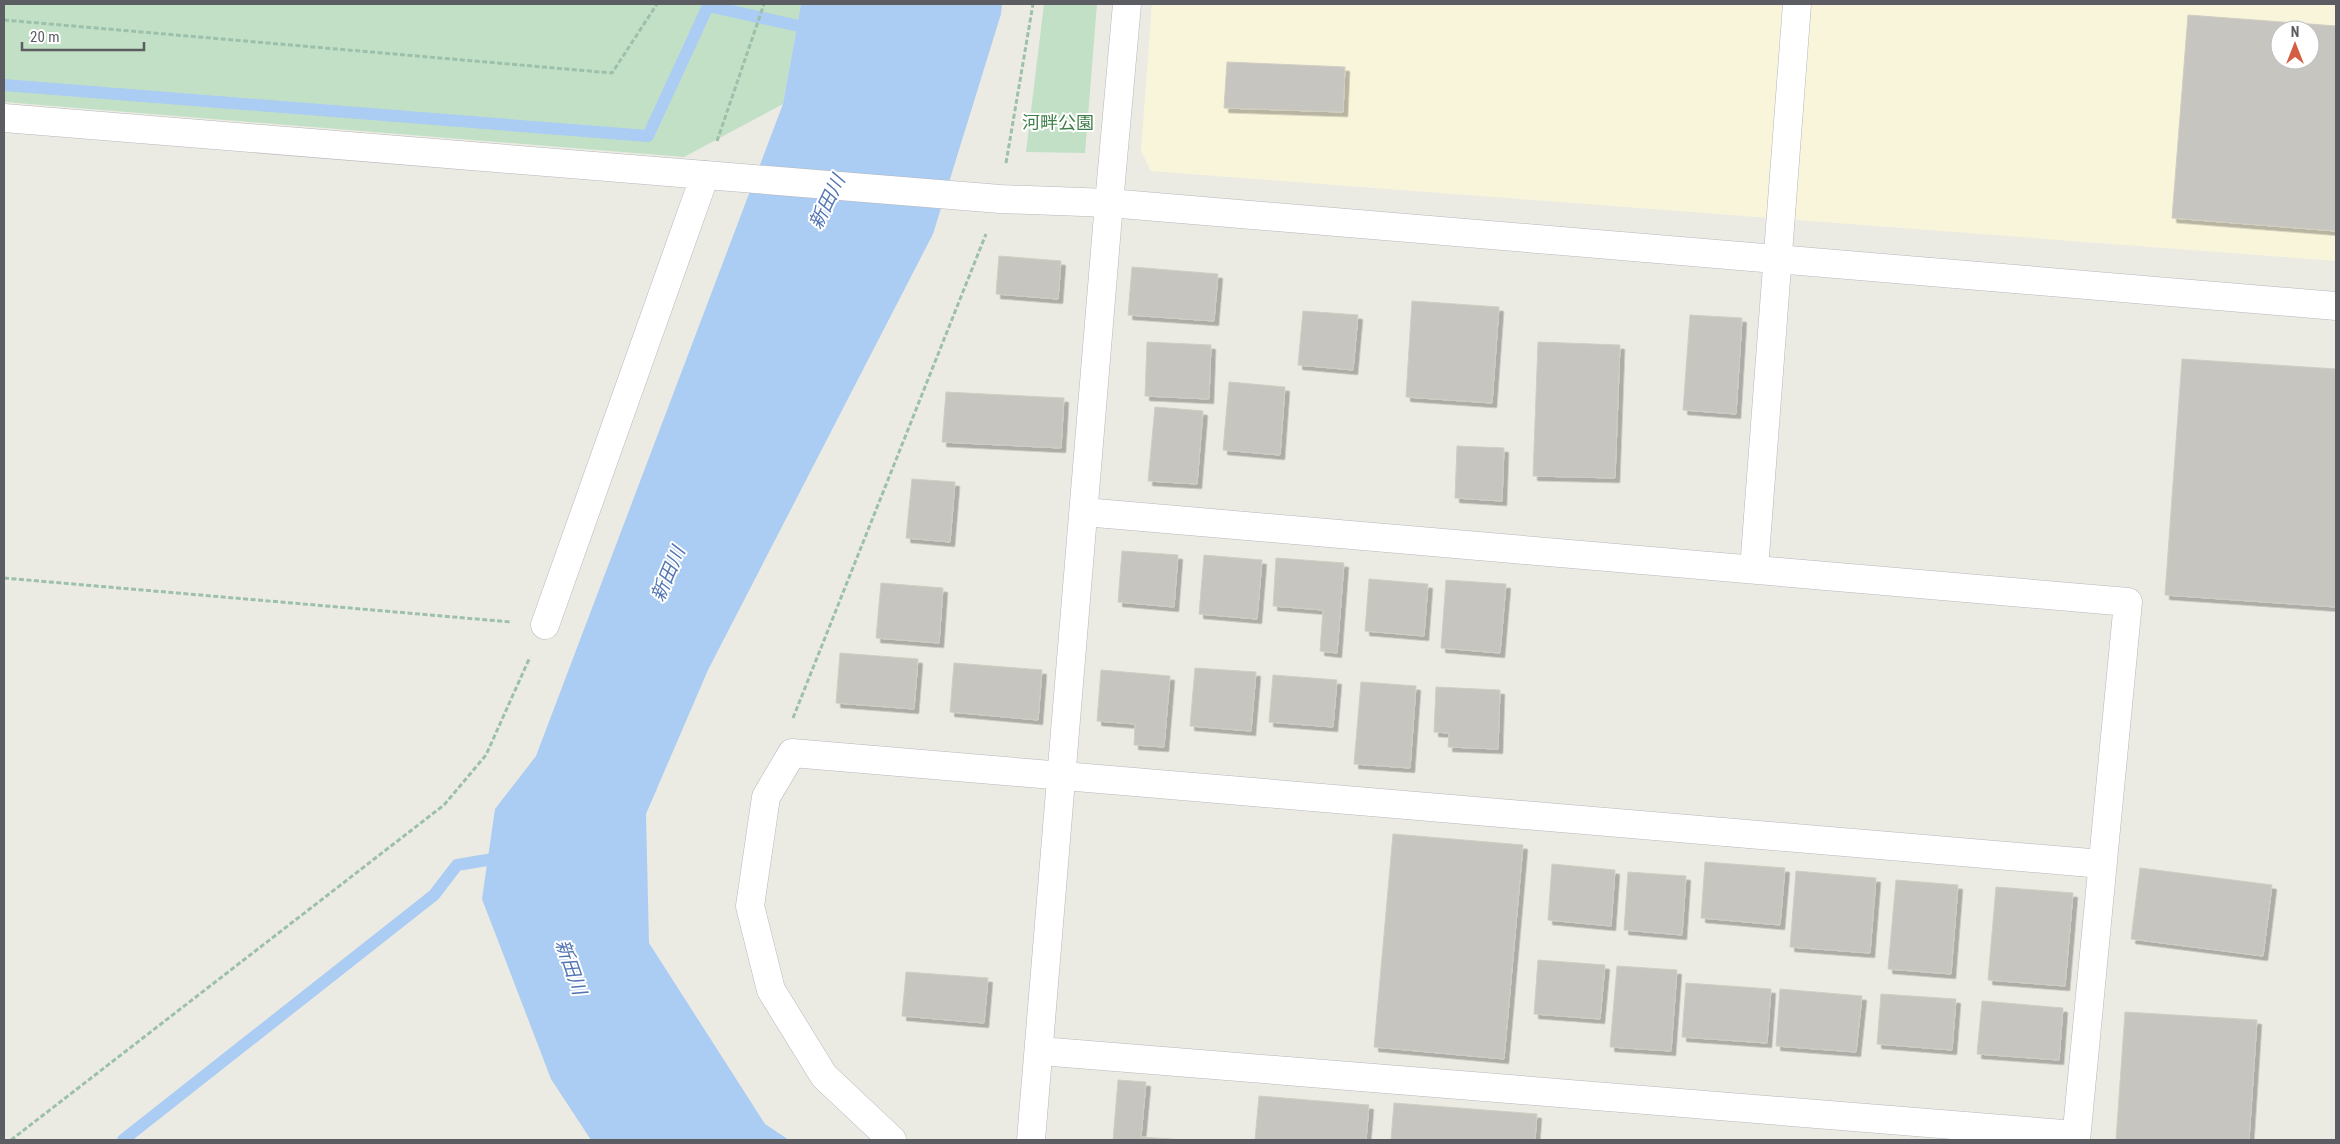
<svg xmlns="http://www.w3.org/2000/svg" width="2340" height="1144" viewBox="0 0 2340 1144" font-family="'Roboto Condensed','Noto Sans JP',sans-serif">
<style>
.commercial{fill:#f9f5db;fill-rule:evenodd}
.green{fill:#c2e0c6}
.water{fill:#abccf3}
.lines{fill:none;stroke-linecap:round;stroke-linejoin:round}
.stream{stroke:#abccf3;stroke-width:12}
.building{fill:#c7c5c0;stroke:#d0cdc2;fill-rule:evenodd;filter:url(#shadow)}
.minor-casing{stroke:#b5b7bb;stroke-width:29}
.tertiary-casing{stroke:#b5b7bb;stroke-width:29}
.path{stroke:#9cc0ab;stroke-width:3;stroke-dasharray:5 2.5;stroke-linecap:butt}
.minor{stroke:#fff;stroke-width:28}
.tertiary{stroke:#fff;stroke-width:28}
.labels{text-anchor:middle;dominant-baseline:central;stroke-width:4;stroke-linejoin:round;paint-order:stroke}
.park-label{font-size:18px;fill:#3f7d49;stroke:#fff}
.water-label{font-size:19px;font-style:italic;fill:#5276b3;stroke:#fff}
</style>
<defs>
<filter id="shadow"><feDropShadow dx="4.5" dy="4.5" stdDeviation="0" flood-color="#0004"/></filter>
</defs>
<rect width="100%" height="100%" fill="#ecebe3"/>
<path class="commercial" d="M1152,4H2336V261L1151,171L1141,151ZM2280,30H2310V60H2280Z"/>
<g class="green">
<path d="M4,4H801L783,104L684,157L4,102Z"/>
<path d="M1044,4H1097L1085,153L1026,152Z"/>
</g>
<path class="water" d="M801,4H1002L1001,14L933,234L708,670L646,814L649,943L765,1124L789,1140H591L551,1079L482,899L495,809L536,756L783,104Z"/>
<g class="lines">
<g class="stream">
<path d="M4,85L648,136L708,6L813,29"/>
<path d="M123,1140L434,895L457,865L505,857"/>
</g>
</g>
<g class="building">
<path d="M2188,15L2336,26V231L2172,218ZM2280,30H2310V60H2280Z"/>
<path d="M1227,62L1345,67L1343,112L1224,108Z"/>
<path d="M999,256L1061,261L1058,299L996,294Z"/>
<path d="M1132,267L1218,274L1214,321L1128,315Z"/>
<path d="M1412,301L1499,307L1492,403L1406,397Z"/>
<path d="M1303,311L1358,315L1353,370L1298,365Z"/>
<path d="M1690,315L1742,318L1736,414L1683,410Z"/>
<path d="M1147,342L1211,345L1209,399L1145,396Z"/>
<path d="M1538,342L1620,345L1615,478L1533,476Z"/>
<path d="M2182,359L2336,369V607L2165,595Z"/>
<path d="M1229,382L1285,387L1280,455L1223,450Z"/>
<path d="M946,392L1064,398L1061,448L942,442Z"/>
<path d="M1155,407L1203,411L1197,484L1148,481Z"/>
<path d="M1457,446L1504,448L1502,501L1455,498Z"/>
<path d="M912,479L955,482L950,542L906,538Z"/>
<path d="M1122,551L1178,555L1174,607L1118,602Z"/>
<path d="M1204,555L1262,560L1257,619L1199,614Z"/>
<path d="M1276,558L1344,563L1337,653L1320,651L1323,610L1273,606Z"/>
<path d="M1369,579L1428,584L1424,636L1365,631Z"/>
<path d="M1446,580L1506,584L1500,653L1441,648Z"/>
<path d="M881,583L943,588L939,643L876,638Z"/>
<path d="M840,653L918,659L914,709L836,703Z"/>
<path d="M954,663L1042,670L1038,720L950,712Z"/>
<path d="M1195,668L1256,672L1251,731L1190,726Z"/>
<path d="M1101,670L1170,676L1164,747L1134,745L1135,724L1097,721Z"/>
<path d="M1273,675L1337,680L1333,727L1269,722Z"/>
<path d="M1361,682L1416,686L1410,768L1354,764Z"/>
<path d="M1436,687L1500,690L1498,749L1448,747L1449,733L1434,732Z"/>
<path d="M1393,834L1523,845L1504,1059L1374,1047Z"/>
<path d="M1705,862L1785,868L1780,925L1701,918Z"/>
<path d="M1552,864L1615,870L1611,926L1548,920Z"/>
<path d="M2140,868L2272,885L2263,956L2131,939Z"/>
<path d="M1796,871L1876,878L1870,953L1790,947Z"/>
<path d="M1628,872L1686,876L1682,935L1624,930Z"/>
<path d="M1896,880L1958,885L1951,974L1888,969Z"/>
<path d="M1996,887L2073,893L2065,986L1988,980Z"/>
<path d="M1538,960L1605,965L1600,1019L1534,1014Z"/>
<path d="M1617,966L1677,970L1671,1051L1610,1047Z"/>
<path d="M906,972L988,978L984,1023L902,1016Z"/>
<path d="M1686,983L1771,989L1767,1043L1682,1037Z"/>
<path d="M1780,989L1862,996L1856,1052L1776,1046Z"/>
<path d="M1881,994L1956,999L1952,1050L1877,1044Z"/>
<path d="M1982,1001L2063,1008L2059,1060L1977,1054Z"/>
<path d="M2125,1012L2257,1020L2249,1140H2116Z"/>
<path d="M1118,1080L1146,1082L1141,1137L1185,1140H1113Z"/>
<path d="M1259,1096L1369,1105L1366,1140H1255Z"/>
<path d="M1394,1103L1537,1114L1535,1140H1391Z"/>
</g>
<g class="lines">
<g class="minor-casing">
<g id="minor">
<path d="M4,118L705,175L545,625"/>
<path d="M1084,512L2128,602L2076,1140"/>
<path d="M1754,569L1797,4"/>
<path d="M1040,1051L2076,1135"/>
<path d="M892,1140L824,1076L771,990L750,906L766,797L792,753L2102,864"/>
<path d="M1031,1140L1109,203"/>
</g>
</g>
<g class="tertiary-casing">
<g id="tertiary">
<path d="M705,175L1000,199L1109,203L2336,306"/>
<path d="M1109,203L1127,4"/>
</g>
</g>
<g class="path">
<path d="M4,20L612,73L657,4"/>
<path d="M717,141L764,4"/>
<path d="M1006,163L1033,4"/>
<path d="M4,578L511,622"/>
<path d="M793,718L986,234"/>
<path d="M11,1140L444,805L486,755L530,657"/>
</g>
<use href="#minor" class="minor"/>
<use href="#tertiary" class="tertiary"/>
</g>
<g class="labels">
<g class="park-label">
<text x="1058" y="122">河畔公園</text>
</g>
<g class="water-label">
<text transform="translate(827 202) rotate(-64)">新田川</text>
<text transform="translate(668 574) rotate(-67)">新田川</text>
<text transform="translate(571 967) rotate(71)">新田川</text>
</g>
</g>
<rect width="2340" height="1144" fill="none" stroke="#5b5d62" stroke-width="10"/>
<g transform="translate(2295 45)"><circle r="24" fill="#ffffff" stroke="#bdbec0"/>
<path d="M0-4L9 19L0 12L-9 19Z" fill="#d25e43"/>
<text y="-8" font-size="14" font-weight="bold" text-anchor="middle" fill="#5b5d62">N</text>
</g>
<path d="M22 42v8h122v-8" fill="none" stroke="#5b5d62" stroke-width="2.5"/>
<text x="30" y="42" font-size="15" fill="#5b5d62" stroke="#ffffff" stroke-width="4" paint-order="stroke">20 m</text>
</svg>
